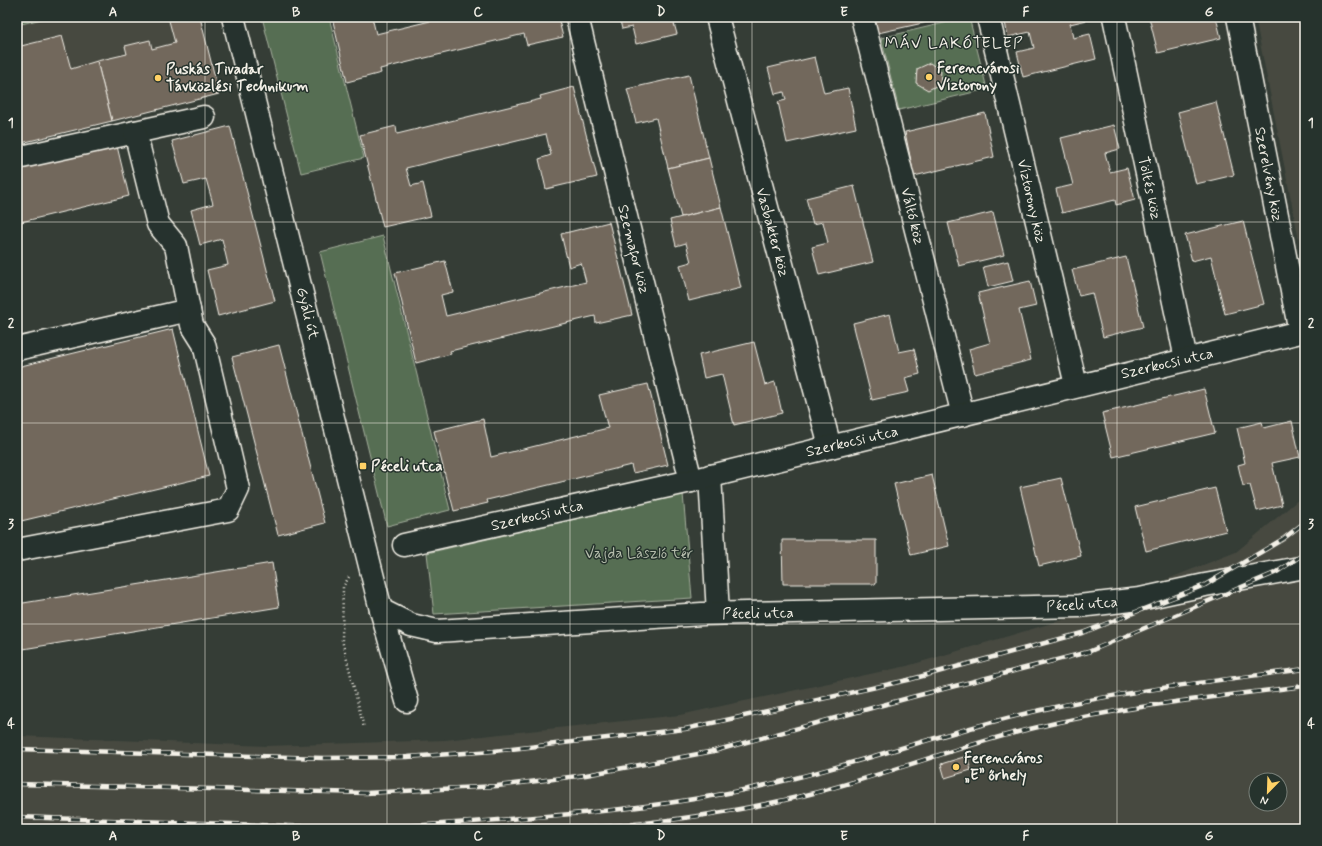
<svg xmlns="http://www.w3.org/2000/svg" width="1322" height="846" font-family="Mynerve,sans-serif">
<rect width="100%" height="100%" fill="#353d36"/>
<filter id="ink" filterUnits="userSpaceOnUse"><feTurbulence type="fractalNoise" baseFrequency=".025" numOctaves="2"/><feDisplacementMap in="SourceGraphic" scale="8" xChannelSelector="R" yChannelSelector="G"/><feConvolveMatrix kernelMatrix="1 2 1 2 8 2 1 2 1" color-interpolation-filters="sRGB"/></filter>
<g filter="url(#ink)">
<g fill="#474a41" fill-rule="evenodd">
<polygon points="17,17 200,17 219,94 17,144"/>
<polygon points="1255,17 1305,17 1305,271"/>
<path d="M1305 489V829H17V736L267 746 445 740 680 715 907 666 1069 618 1236 552 1304 495ZM1256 780H1280V804H1256Z"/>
</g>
<g fill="#576e53" stroke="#a6b09e">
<polygon points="17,17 50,17 17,25"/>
<polygon points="262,17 329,17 364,158 301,173"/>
<polygon points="969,17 987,89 899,110 881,38"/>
<polygon points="383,236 450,510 387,526 320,252"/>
<polygon points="683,494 692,598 434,614 427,553"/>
</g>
<g fill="#72675c" stroke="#f4f1e8">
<polygon points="168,17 200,17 219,94 112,121 97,61 127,54 125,46 150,40 152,49 175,43"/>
<polygon points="332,17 372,17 376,34 447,17 558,17 563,37 527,45 524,34 380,69 381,73 347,82"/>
<polygon points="619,17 680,17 680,18 673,20 677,34 636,44 632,27 622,29"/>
<polygon points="875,17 950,17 878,33"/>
<polygon points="1004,17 1086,17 1087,20 1070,24 1073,38 1090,34 1096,59 1023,77 1017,52 1034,48 1030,32 1008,37"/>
<polygon points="1149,17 1216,17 1221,38 1158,53"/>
<polygon points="62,36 71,69 97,61 112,121 17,144 17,47"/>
<polygon points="815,57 824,93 848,88 856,128 787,143 778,102 786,100 784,92 775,94 768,68"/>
<polygon points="930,63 941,71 940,84 928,90 916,83 917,69"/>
<polygon points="689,75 709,158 668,168 656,118 636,123 627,89"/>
<polygon points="574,87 597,177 546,189 539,159 551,155 546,134 406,168 411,186 423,183 431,216 383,227 360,135 396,126 397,134 541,99 540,96"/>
<polygon points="1216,102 1234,175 1196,184 1178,112"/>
<polygon points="985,113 994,157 914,176 905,132"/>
<polygon points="1114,125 1120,149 1105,153 1110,172 1127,168 1135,200 1116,205 1115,200 1062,213 1056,189 1073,185 1061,138"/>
<polygon points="230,126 275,301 218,316 207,270 228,265 222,239 200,245 191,210 213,204 206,179 184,184 172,141"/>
<polygon points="117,146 129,196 17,223 17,170"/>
<polygon points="709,158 721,207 681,217 668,168"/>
<polygon points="854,186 873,262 819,275 812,247 828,243 823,222 813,224 806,198"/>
<polygon points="721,207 741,288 689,301 680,265 691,262 686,243 676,246 670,220"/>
<polygon points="993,212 1004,255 959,266 948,223"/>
<polygon points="1243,221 1264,304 1225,314 1211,256 1192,261 1185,235"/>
<polygon points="609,222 632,315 596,323 595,316 450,351 451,354 416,363 395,273 445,261 453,292 441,295 446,316 586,282 581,263 569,267 561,234"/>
<polygon points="1126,257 1143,327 1103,337 1092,293 1079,296 1072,270"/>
<polygon points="1008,261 1013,281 988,287 983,267"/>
<polygon points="1030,281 1036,306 1019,310 1031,360 975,374 969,349 990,343 978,293"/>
<polygon points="890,314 899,352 914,349 920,374 905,378 909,392 872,400 853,323"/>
<polygon points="173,329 209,476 17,522 17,367"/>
<polygon points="754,342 765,385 775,382 782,413 734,425 722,374 704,378 699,355"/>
<polygon points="279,345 325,523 278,535 232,357"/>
<polygon points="648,384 668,465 633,473 631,465 487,500 488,503 454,511 434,431 483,419 491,457 608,428 599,395"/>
<polygon points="1204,389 1215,433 1113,457 1102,413"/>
<polygon points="1292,421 1300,457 1272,463 1282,505 1257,511 1250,485 1243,486 1238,465 1245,463 1237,428 1262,422 1264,428"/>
<polygon points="932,475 949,546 911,555 894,484"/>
<polygon points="1061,478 1081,556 1039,566 1020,487"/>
<polygon points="1215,488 1226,531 1146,551 1135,507"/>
<polygon points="782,540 876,540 876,584 783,584"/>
<polygon points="272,563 279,607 17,650 17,604"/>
<polygon points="967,756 971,770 945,778 941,764"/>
</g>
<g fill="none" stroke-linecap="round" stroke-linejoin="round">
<g stroke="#f4f1e8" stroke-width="25">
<g id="minor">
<polyline points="233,17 381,610 407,701"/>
<polyline points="577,17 691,481"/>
<polyline points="717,17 830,447"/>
<polyline points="862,17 963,415"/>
<polyline points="988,17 1076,385"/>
<polyline points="1114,17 1186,359"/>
<polyline points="17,158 204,117"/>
<polyline points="17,349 189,310"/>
<polyline points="710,476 718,613"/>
<polyline points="404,545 691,481 1300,332 1238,17"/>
<polyline points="17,550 228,510 238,489 204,344 192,325 176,246 158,224 135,132"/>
<polyline points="381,610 411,625 437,631 702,614 1079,606 1140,599 1205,585 1305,567"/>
</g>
</g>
<polyline stroke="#f4f1e8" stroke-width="2.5" stroke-dasharray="1 3" stroke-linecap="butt" points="349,577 343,587 342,640 364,728"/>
<use href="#minor" stroke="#26332d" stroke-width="22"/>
<g stroke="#f4f1e8" stroke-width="4.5">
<g id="rail">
<polyline points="17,749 323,758 407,757 494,751 685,729 908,680 1082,633 1205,585 1283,539 1305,522"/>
<polyline points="17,784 366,793 497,786 586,775 714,751 912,697 1088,652 1277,572 1305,553"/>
<polyline points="17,817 379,829"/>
<path d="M374 829C498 819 625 815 748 789 844 769 937 734 1032 712 1122 691 1214 681 1305 669"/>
<path d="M583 829C658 823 733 813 806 795 883 776 957 746 1034 728 1123 706 1214 697 1305 686"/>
</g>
</g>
<use href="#rail" stroke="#26332d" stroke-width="3" stroke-dasharray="9" stroke-linecap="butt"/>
</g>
</g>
<path fill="none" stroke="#f4f1e8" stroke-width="1" stroke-opacity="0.55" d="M205 17V829M387 17V829M570 17V829M752 17V829M935 17V829M1117 17V829M17 222H1305M17 423H1305M17 624H1305"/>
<g fill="#ffd166" stroke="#26332d" stroke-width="1.5">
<circle cx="929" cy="77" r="4"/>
<circle cx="158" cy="78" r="4"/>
<rect x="359" y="462" width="8" height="8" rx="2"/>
<circle cx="956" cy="767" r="4"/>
</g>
<g text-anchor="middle" stroke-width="3" stroke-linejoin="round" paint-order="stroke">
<g font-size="15" font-weight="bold" fill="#f4f1e8" stroke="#26332d" text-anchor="start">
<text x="937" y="73">Ferencvárosi<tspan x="937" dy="17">Víztorony</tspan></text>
<text x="166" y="74">Puskás Tivadar<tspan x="166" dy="17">Távközlési Technikum</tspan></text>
<text x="371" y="471">Péceli utca</text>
<text x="964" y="763">Ferencváros<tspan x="964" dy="17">„E” őrhely</tspan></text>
</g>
<g font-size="15" fill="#f4f1e8" stroke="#26332d">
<text transform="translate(1269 174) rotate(79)" y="5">Szerelvény köz</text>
<text transform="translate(1150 188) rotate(78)" y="5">Töltés köz</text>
<text transform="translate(1032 201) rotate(77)" y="5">Víztorony köz</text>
<text transform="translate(913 216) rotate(76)" y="5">Váltó köz</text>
<text transform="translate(773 232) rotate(75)" y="5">Vasbakter köz</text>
<text transform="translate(634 249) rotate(76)" y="5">Szemafor köz</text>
<text transform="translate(308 313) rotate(76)" y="5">Gyáli út</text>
<text transform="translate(1167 363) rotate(-13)" y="5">Szerkocsi utca</text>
<text transform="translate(852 441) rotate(-13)" y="5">Szerkocsi utca</text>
<text transform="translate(537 515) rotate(-13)" y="5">Szerkocsi utca</text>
<text transform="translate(1082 604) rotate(-4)" y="5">Péceli utca</text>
<text transform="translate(758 613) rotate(-1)" y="5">Péceli utca</text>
</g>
<g font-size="15" fill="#b5bdac" stroke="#26332d">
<text x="639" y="558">Vajda László tér</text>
</g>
<g font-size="16" letter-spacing="1" fill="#f4f1e8" stroke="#26332d">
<text x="954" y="48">MÁV LAKÓTELEP</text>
</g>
</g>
<rect width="1322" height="846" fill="none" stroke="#26332d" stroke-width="44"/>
<g transform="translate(1268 792) rotate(203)"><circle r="19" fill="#26332d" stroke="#787f78"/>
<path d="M0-3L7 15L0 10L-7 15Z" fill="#ffd166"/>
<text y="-6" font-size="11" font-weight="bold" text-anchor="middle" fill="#f4f1e8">N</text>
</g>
<rect x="22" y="22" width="1278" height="802" fill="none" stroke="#f4f1e8" stroke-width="1.5"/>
<g font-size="13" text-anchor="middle" font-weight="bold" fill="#f4f1e8">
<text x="113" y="16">A</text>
<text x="296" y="16">B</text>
<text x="478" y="16">C</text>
<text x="661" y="16">D</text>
<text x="844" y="16">E</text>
<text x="1026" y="16">F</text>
<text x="1209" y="16">G</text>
<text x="11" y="127">1</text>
<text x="1311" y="127">1</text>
<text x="11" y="327">2</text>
<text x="1311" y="327">2</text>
<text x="11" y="528">3</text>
<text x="1311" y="528">3</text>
<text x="11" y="728">4</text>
<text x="1311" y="728">4</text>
<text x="113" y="840">A</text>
<text x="296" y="840">B</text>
<text x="478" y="840">C</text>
<text x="661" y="840">D</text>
<text x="844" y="840">E</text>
<text x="1026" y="840">F</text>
<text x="1209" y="840">G</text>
</g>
</svg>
